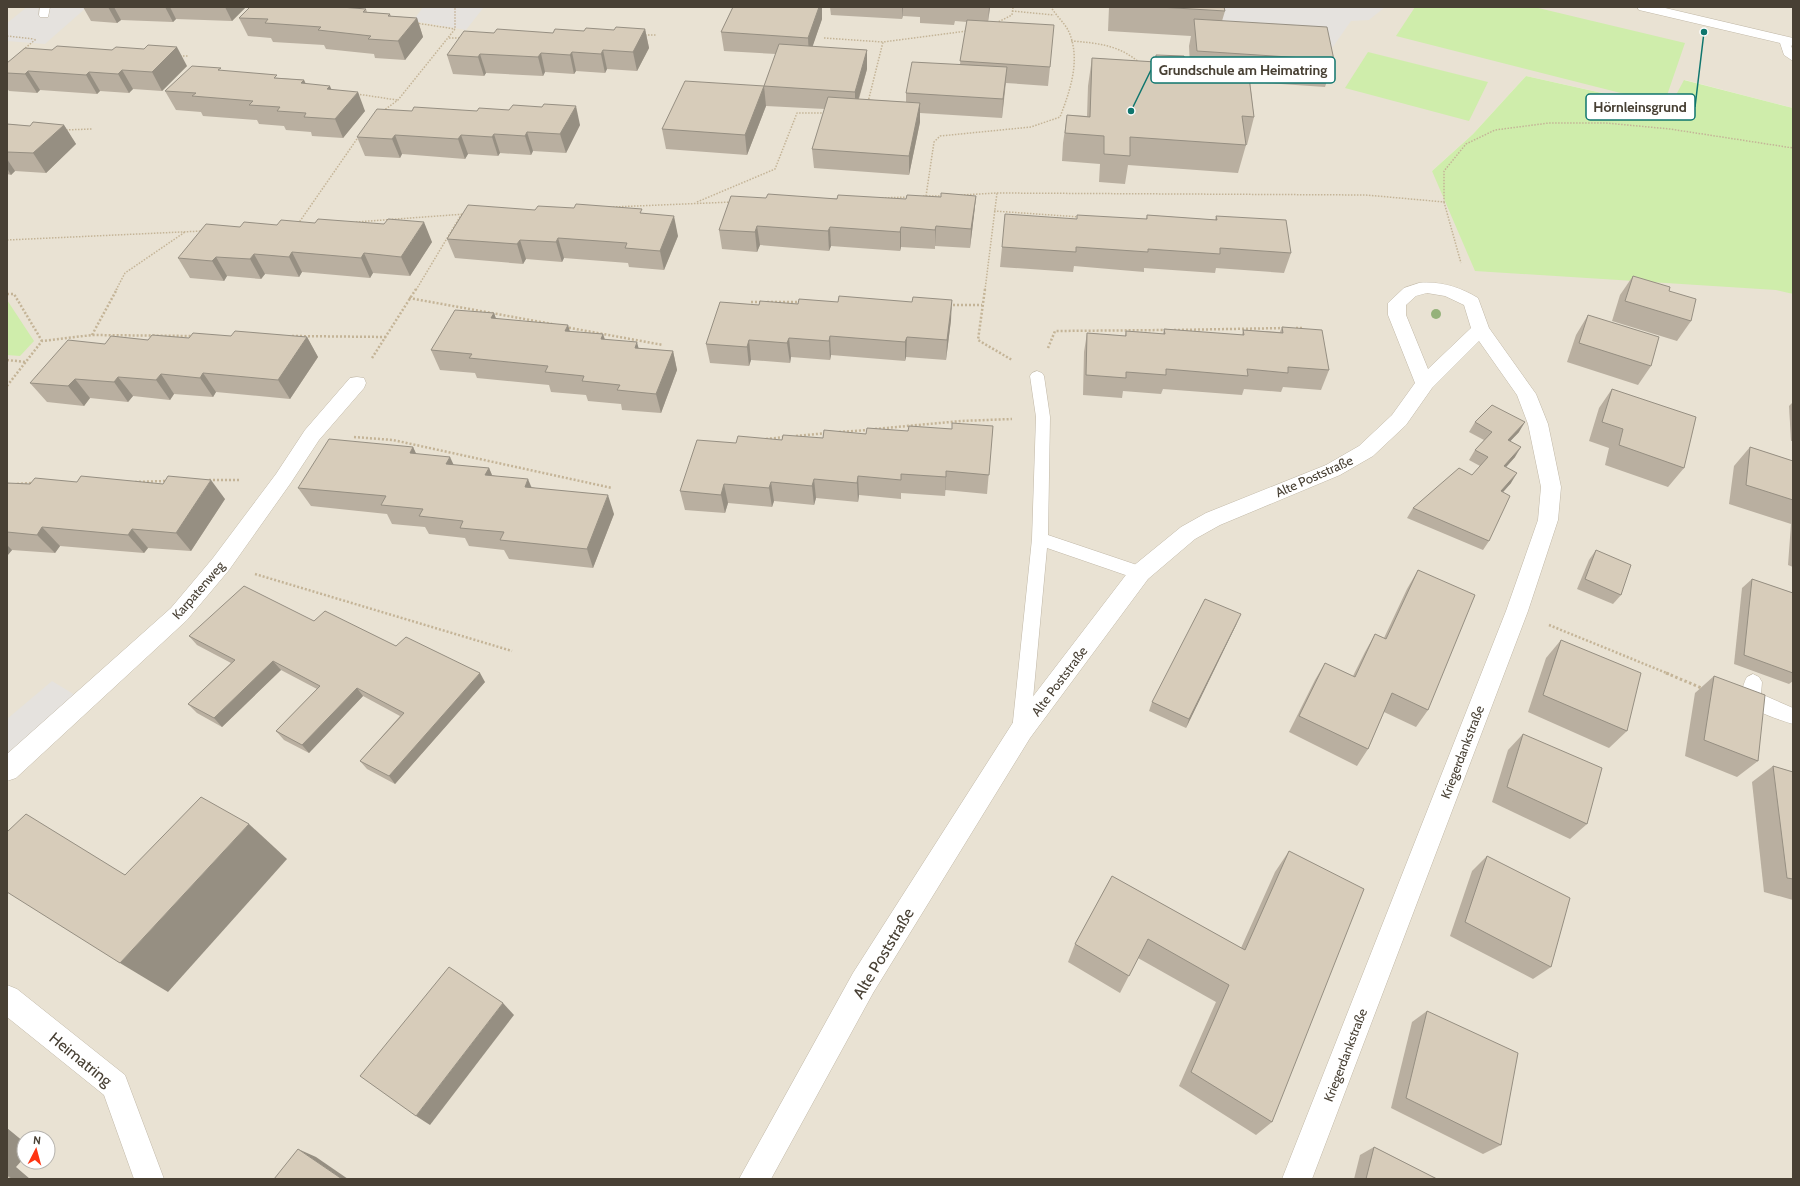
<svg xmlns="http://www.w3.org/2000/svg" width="1800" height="1186" font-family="Cabin,sans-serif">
<rect width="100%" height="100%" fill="#f5f0e6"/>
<path fill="#e9e2d3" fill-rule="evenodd" d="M7 7H1793V108L1685 80 1670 108 1526 76 1473 134 1432 171 1793 294V1179H7ZM24 1138H48V1162H24Z"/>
<g fill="#cfedab">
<polygon points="1415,7 1534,7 1685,43 1664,104 1396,36"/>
<polygon points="1368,52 1488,82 1469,121 1345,88"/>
<polygon points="1526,76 1669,108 1684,80 1793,108 1793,294 1776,290 1475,271 1432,171 1473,134"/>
<polygon points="7,300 34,341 20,356 7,355"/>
</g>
<g fill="#e5e2de">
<polygon points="27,7 87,7 45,44 7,41 7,23"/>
<polygon points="423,7 484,7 466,30 413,21"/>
<polygon points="1216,7 1385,7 1369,20 1351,21 1330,51 1225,45"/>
<polygon points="52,681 75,695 7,754 7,719"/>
</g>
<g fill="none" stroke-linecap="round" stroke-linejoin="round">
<g stroke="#c1b8a7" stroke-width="1">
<g id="lane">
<polygon points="40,7 50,7 48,17 40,17 39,15"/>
<polygon points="1784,37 1789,40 1793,51 1793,61 1784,55 1779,40"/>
<polygon points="1037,371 1042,373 1044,376 1050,417 1048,535 1146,568 1148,573 1146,578 1140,580 1047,548 1030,731 1028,737 1021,739 1014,737 1012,731 1032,539 1036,417 1030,376 1032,373"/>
<path d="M1753 674 1759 677 1762 682 1761 694 1793 708V724C1783 721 1744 709 1742 698 1741 692 1744 682 1747 677Z"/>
</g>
</g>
<g stroke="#c1b8a7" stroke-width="1">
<g id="street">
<polygon points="1637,7 1661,7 1793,38 1793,46 1639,10"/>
<path d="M1419 283C1440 281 1460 287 1478 298L1489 328 1536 394 1548 424 1561 487 1558 520 1528 611 1312 1179H1282L1506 611 1538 520 1541 487 1528 424 1517 395 1479 341 1432 388 1406 425 1373 456 1340 475 1220 525 1195 539 1148 579 1030 738 873 993 771 1179H739L853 973 1012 724 1132 567 1181 527 1206 513 1326 465 1359 446 1392 415 1415 383 1388 315V303L1404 288ZM1427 293 1445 296 1464 305 1471 328 1428 369 1406 315V305L1416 296Z"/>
<polygon points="357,377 364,378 366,383 364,388 319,440 290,484 229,570 187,620 16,778 7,781 7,754 171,608 213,558 276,474 305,430 350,378"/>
<polygon points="7,985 17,989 125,1075 164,1179 134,1179 104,1095 7,1017"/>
</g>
</g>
<g stroke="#c4b497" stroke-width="1.5" stroke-dasharray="1.5 1.5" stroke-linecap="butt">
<polyline points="1012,11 1054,15"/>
<polyline points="416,23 455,29"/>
<polyline points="996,23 1012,15 1013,7"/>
<polyline points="645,35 656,35"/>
<polyline points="7,36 34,39"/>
<polyline points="449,38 462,38"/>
<polyline points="824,38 883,42"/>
<path d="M1071 41C1098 43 1119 45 1140 63"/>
<polyline points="23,50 36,39"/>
<polyline points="180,56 188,56"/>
<polyline points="357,94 397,100"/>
<polyline points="868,102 883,42 967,31"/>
<polyline points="383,111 398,100 455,29 455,7"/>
<polyline points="63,130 92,129"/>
<polyline points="961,195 997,193 1366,195 1444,202 1444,171 1466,144 1495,130 1549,123 1606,123 1670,129 1793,148"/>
<polyline points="923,196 944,196"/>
<path d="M926 196 934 142 940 136 1031 127 1060 117C1070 91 1081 60 1069 32 1065 23 1056 16 1051 7"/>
<polyline points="879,198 910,197"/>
<polyline points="697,202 775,169 797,113 826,113"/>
<polyline points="1444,202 1461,263"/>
<polyline points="613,207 732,202"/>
<polyline points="994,211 1080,217"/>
<polyline points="356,222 465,214"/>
<polyline points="298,224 359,136"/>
<polyline points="7,240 203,231"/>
<polyline points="116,290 125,273 185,232"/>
<polyline points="416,290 461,215"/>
<polyline points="985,290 997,193"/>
</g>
<g stroke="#c4b497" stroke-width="2.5" stroke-dasharray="2 2" stroke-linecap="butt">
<polyline points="985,289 978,340 1012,360"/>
<polyline points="7,294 14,294 42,341"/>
<polyline points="409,298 552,324"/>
<polyline points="751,302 762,302"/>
<polyline points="767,302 802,302"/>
<polyline points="949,305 982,305"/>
<polyline points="565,327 663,345"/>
<polyline points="1296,328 1303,328"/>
<polyline points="1174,330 1285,328"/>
<polyline points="92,335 117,289"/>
<polyline points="292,336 386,337"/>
<polyline points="1048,348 1055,331 1167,330"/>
<polyline points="372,358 416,289"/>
<polyline points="7,360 26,362"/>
<polyline points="7,386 42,341 92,335 193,336"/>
<polyline points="875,429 961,421 1012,419"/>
<polyline points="839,432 868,430"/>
<polyline points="796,436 827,433"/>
<polyline points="354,437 393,440 612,488"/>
<polyline points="766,439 785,437"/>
<polyline points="209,480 240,480"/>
<polyline points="135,482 166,481"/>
<polyline points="17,484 32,483"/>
<polyline points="255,574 512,651"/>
<polyline points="1549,625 1669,674"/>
</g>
<polyline stroke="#c4b497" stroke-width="3" stroke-dasharray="2.5 2.5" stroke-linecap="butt" points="1666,673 1704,689"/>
<use href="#lane" fill="#fff" fill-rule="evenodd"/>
<use href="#street" fill="#fff" fill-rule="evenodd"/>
</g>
<circle fill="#95b27a" cx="1436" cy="314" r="5"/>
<g fill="#b9afa0">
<polygon points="83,7 246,7 232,21 176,19 173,22 121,20 117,23 91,21"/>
<polygon points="733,7 822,7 822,19 812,47 867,50 867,69 859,99 906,102 906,93 960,64 967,22 955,21 954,25 920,23 920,17 903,16 902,19 831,15 830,7 990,7 988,21 1050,67 1048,86 1006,83 1002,118 920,113 920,122 909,175 814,168 812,149 825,109 766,106 747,155 666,149 662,129 764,86 776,54 724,51 721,32"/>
<polygon points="1109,7 1224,7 1225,11 1222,21 1334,60 1325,87 1250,82 1254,117 1247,145 1246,145 1238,173 1128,165 1125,184 1099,182 1100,164 1062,161 1063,143 1067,115 1087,116 1088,86 1092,58 1155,62 1156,55 1185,65 1190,66 1189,46 1191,36 1108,31"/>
<polygon points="366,9 367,12 390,14 391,16 417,18 423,37 405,60 375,58 374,54 326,49 324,45 273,42 271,38 248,36 239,18"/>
<polygon points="645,29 649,48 637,71 607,69 605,73 576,71 574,74 545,72 543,76 486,73 484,76 453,74 447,55 494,33 553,33"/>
<polygon points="7,63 187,66 162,91 133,89 129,93 100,91 97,94 40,90 37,93 9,91 7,88"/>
<polygon points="222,71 279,78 304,80 306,84 332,90 365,111 343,138 312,136 311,132 286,130 284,126 259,124 257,120 203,116 201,112 176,110 165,91"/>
<polygon points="509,110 580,125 566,153 533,151 531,155 500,153 498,156 468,154 465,159 402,154 400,158 365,156 357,137 412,111 477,111"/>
<polygon points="7,124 30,126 64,125 76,144 46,173 15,171 11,175 7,174"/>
<polygon points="976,196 974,215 970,248 935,246 935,249 901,247 900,251 831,246 829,251 760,245 757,252 722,249 719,230 766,198 906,199"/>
<polygon points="643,213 678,236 664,270 629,267 628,263 564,258 562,262 526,259 523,264 455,258 447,239"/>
<polygon points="1147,215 1215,220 1216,216 1291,253 1284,273 1216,268 1215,273 1144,268 1144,272 1074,266 1073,272 1000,267 1002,247 1076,219 1146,219"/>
<polygon points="432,242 410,276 373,273 370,278 302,272 299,277 265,274 261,279 227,276 224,281 190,278 178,258"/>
<polygon points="1633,276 1669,291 1691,321 1677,341 1612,321 1620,295"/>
<polygon points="494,313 496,319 568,325 569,331 603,334 605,339 639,348 673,351 677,370 661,413 622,410 621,404 588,401 586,395 551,392 549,385 477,378 475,373 440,370 431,350"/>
<polygon points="1588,315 1651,366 1638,385 1567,362 1576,335"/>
<polygon points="951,320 946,360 906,357 905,361 831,355 830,360 791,357 790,363 751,360 749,366 710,363 706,344"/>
<polygon points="1282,327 1329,370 1321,390 1283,387 1281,392 1244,389 1242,395 1163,389 1161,394 1123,391 1122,398 1083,395 1084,352 1087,333 1125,336 1126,331 1163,334 1164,329 1242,335 1243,330 1280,332"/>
<polygon points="231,336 307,337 318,357 290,399 216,392 213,397 174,394 170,400 133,396 128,402 90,398 84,406 47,402 30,383 105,344 148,340"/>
<polygon points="1612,389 1684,468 1668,487 1605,465 1609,448 1589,441 1599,408"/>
<polygon points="1793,402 1793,441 1791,441 1789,406"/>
<polygon points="1475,422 1519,432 1510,441 1515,457 1506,467 1511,483 1503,492 1489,541 1483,550 1407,518 1413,508 1472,475 1480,466 1469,460 1475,450 1484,440 1469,432"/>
<polygon points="993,426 987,494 945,490 945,496 901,493 901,499 859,495 858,502 816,498 814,505 774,501 772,507 728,503 725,513 685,510 680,491 736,443 823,438 866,434 952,429"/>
<polygon points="413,447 416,454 454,465 489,468 492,475 532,487 614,514 593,568 509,559 504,550 469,546 465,538 429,534 425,527 392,524 387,514 311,506 298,488"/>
<polygon points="1750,447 1793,461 1793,567 1788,565 1791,524 1729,504 1734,466"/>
<polygon points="7,483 225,499 191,551 148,548 144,553 60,546 55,553 12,550 7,556"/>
<polygon points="1596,550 1621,595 1613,604 1577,589 1589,560"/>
<polygon points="1418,570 1428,710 1416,727 1384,712 1368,749 1357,766 1289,732 1315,680 1325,663 1353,676 1365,652 1375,634 1384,638 1407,589"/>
<polygon points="1752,579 1793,593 1793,681 1789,684 1734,664 1742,588"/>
<polygon points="314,621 396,646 485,682 395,784 367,769 360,761 400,716 363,696 309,753 284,740 276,731 317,689 281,670 222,727 197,713 188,704 231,663 197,645 189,636"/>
<polygon points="1237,623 1186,728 1149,711 1152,702"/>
<polygon points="1561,640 1627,731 1609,748 1528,712 1546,658"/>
<polygon points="1714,676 1758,761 1737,777 1685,756 1695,693"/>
<polygon points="1523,734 1587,824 1570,839 1492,802 1508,750"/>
<polygon points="1773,766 1793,772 1793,900 1764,892 1752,782"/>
<polygon points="1289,851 1272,1122 1256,1135 1179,1086 1216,1002 1138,958 1120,993 1068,962 1075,944 1112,876 1241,948 1275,872"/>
<polygon points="1487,856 1551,967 1533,979 1450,936 1472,871"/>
<polygon points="1427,1011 1501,1145 1483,1154 1391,1108 1412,1022"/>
<polygon points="1374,1147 1437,1179 1354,1179 1360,1155"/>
</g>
<g fill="#968f82">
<polygon points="108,7 114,7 121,20 117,23"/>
<polygon points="165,7 170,7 176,19 173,22"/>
<polygon points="225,7 246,7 232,21"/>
<polygon points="819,7 822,7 822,19 809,57 808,38"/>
<polygon points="902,7 903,7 902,19"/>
<polygon points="989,7 990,7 988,23"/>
<polygon points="417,18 423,37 405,60 398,41"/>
<polygon points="645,29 649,48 637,71 633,52"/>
<polygon points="177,47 187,66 162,91 152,72"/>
<polygon points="603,50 607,69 605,73 601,54"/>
<polygon points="867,50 867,69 855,111 855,92"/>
<polygon points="572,52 576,71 574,74 570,55"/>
<polygon points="541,53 545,72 543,76 538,57"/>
<polygon points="480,54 486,73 484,76 478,57"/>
<polygon points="1007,67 1005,86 1002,118 1003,99"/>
<polygon points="122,70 133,89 129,93 118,74"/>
<polygon points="28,71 40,90 37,93 25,74"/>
<polygon points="89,72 100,91 97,94 86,75"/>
<polygon points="304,80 312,99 301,83"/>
<polygon points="330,86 338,105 327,89"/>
<polygon points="764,86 766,106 747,155 745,135"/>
<polygon points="358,92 365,111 343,138 335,119"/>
<polygon points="920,103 920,122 909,175 909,156"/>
<polygon points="576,106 580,125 566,153 560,134"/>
<polygon points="64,125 76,144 46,173 33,153"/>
<polygon points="527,132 533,151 531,155 525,136"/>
<polygon points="494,134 500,153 498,156 492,137"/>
<polygon points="395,135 402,154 400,158 392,139"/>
<polygon points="461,135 468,154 465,159 458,139"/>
<polygon points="7,159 15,171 11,175 7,168"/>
<polygon points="976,196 974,215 970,248 971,229"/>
<polygon points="674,216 678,236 664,270 660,251"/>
<polygon points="424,222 432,242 410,276 401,257"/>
<polygon points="757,226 760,245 757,252 755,232"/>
<polygon points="936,226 935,246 935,249 935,230"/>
<polygon points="830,227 831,246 829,251 828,231"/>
<polygon points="901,227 901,247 900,251 900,232"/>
<polygon points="558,238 564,258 562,262 556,242"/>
<polygon points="520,240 526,259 523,264 517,244"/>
<polygon points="292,252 302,272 299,277 289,257"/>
<polygon points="364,253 373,273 370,278 361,258"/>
<polygon points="254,254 265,274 261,279 250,259"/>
<polygon points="216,257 227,276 224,281 212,261"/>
<polygon points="952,300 951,320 946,360 947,340"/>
<polygon points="494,313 501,333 491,318"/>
<polygon points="568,325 574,345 565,331"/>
<polygon points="603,334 608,353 601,339"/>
<polygon points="830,336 831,355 830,360 829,341"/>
<polygon points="307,337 318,357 290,399 278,380"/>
<polygon points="907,337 906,357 905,361 905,342"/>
<polygon points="789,338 791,357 790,363 787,343"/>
<polygon points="749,340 751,360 749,366 747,347"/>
<polygon points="637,342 642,362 635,348"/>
<polygon points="673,351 677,370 661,413 656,394"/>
<polygon points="203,373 216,392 213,397 200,378"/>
<polygon points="161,374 174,394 170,400 156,380"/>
<polygon points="118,377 133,396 128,402 114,382"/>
<polygon points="75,379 90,398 84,406 68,386"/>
<polygon points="1525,422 1519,432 1502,450 1508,440"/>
<polygon points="413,447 422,466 410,453"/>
<polygon points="1521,447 1515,457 1498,476 1504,466"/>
<polygon points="450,457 459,476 446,464"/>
<polygon points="489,468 497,487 485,475"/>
<polygon points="946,471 945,490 945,496 946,477"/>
<polygon points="1517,473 1511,483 1495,501 1501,491"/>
<polygon points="858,476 859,495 858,502 857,483"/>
<polygon points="528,479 536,498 525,487"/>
<polygon points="814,479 816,498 814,505 812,486"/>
<polygon points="211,480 225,499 191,551 176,533"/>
<polygon points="771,482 774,501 772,507 769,488"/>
<polygon points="724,484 728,503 725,513 721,495"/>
<polygon points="608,495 614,514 593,568 587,549"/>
<polygon points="42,527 60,546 55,553 37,535"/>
<polygon points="132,529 148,548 144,553 128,535"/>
<polygon points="7,545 12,550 7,556"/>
<polygon points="1241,614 1237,623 1186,728 1189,719"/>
<polygon points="273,661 281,670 222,727 214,718"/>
<polygon points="480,673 485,682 395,784 389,776"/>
<polygon points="357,688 363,696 309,753 302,745"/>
<polygon points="249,824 287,859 168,992 120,963"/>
<polygon points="503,1003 514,1015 430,1125 416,1116"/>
<polygon points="7,1128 24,1142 24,1158 16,1167 30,1179 12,1179 7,1175"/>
<polygon points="298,1149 316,1157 348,1179 342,1179"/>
</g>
<g fill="#d7ccba" stroke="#968f82">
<polygon points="250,7 341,7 366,9 363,12 390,14 388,16 417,18 398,41 368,39 371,36 318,30 321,27 265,23 268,19 239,18"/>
<polygon points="733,7 819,7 808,38 721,32"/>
<polygon points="1159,7 1224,7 1225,11"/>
<polygon points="1194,19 1327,27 1334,60 1197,51"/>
<polygon points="967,20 1054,25 1050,67 960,61"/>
<polygon points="616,27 645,29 633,52 603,50 601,54 572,52 570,55 541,53 538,57 480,54 478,57 447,55 464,31 494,33 497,29 553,33 555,29 584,31 586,28 614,30"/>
<polygon points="779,44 867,50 855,92 764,86"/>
<polygon points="148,45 177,47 152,72 122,70 118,74 89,72 86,75 28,71 25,74 7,73 7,63 25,48 52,50 57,46 112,50 116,47 144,49"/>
<polygon points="1156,55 1184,56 1185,65 1248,69 1254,117 1242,116 1246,145 1130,137 1130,156 1104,154 1104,136 1065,133 1067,115 1090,117 1092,58 1156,62"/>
<polygon points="912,62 1007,67 1003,99 906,93"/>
<polygon points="192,66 221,68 218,70 277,75 274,78 304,80 301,83 330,86 327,89 358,92 335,119 304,117 306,113 277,111 280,107 249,105 253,101 192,96 196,93 165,91"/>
<polygon points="685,81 764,86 745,135 662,129"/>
<polygon points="828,97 920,103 909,156 812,149"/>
<polygon points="544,104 576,106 560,134 527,132 525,136 494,134 492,137 461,135 458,139 395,135 392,139 357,137 377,109 412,111 414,107 477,111 479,108 509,110 513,105 542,107"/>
<polygon points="33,122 64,125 33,153 7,152 7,124 30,126"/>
<polygon points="941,193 976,196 971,229 936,226 935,230 901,227 900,232 830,227 828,231 757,226 755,232 719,230 731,196 766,198 768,194 837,199 838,195 906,199 907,195 941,197"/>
<polygon points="576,204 642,209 640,213 674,216 660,251 625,248 627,243 558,238 556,242 520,240 517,244 447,239 468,205 535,210 538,206 574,208"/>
<polygon points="1005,214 1077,219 1077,215 1147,219 1147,215 1217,220 1216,216 1286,220 1291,253 1220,248 1220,254 1148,249 1148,252 1076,247 1076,252 1002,247"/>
<polygon points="318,219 384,224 388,219 424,222 401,257 364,253 361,258 292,252 289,257 254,254 250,259 216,257 212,261 178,258 206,224 240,227 244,222 277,225 281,220 315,223"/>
<polygon points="1633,276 1670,287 1669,291 1696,299 1691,321 1625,301"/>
<polygon points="839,296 912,302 913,297 952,300 947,340 907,337 905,342 830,336 829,341 789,338 787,343 749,340 747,347 706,344 720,302 759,305 760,301 798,304 799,299 838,302"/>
<polygon points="455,310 494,313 491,318 568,325 565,331 603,334 601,339 637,342 635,348 673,351 656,394 617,390 620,385 582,381 584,376 545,372 548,366 469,358 472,354 431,350"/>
<polygon points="1588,315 1659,337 1651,366 1579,343"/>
<polygon points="1282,327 1322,330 1329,370 1288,367 1288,373 1247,369 1248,376 1166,369 1166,375 1126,372 1126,378 1086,375 1087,333 1126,336 1126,331 1165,334 1164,329 1244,335 1243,330 1283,333"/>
<polygon points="235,331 307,337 278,380 203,373 200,378 161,374 156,380 118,377 114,382 75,379 68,386 30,383 68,340 105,344 111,336 148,340 152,335 189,338 193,333 231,336"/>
<polygon points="1612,389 1696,417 1684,468 1619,445 1623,429 1602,422"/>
<polygon points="1492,405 1525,422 1508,440 1521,447 1504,466 1517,473 1501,491 1510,496 1489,541 1413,508 1459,468 1472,475 1488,457 1475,450 1492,432 1475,422"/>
<polygon points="952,423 993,426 989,475 946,471 946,477 901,474 901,480 858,476 857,483 814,479 812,486 771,482 769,488 724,484 721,495 680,491 697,440 736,443 738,436 782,440 783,435 823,438 824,430 866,434 867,428 908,431 909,426 952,429"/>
<polygon points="329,439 413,447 410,453 450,457 446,464 489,468 485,475 528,479 525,487 608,495 587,549 500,540 504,532 460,528 463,521 419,516 423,509 381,505 386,496 298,488"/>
<polygon points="1750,447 1793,461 1793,500 1746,485"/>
<polygon points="81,476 163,484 168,476 211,480 176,533 132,529 128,535 42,527 37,535 7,532 7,483 30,484 35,478 77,482"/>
<polygon points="1596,550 1631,565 1621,595 1585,579"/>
<polygon points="1418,570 1475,595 1428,710 1392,693 1368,749 1299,716 1325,663 1355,677 1375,634 1386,639"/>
<polygon points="1752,579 1793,593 1793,673 1744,655"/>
<polygon points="244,586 314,621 325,611 396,646 406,637 480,673 389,776 360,761 404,713 357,688 302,745 276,731 320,686 273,661 214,718 188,704 235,660 189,636"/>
<polygon points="1205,599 1241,614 1189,719 1152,702"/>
<polygon points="1561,640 1641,673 1627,731 1543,695"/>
<polygon points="1714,676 1765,695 1758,761 1704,740"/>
<polygon points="1523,734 1602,768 1587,824 1507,787"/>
<polygon points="1773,766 1793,772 1793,879 1787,878"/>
<polygon points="201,797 249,824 120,963 7,892 7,832 26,814 125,875"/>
<polygon points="1289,851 1364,889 1272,1122 1191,1072 1229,985 1148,939 1129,976 1075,944 1112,876 1245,950"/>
<polygon points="1487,856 1570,898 1551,967 1465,922"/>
<polygon points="449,967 503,1003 416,1116 360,1076"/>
<polygon points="1427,1011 1518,1053 1501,1145 1406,1098"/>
<polygon points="1374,1147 1437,1179 1366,1179"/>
<polygon points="298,1149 342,1179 274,1179"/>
<polygon points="7,1175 12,1179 7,1179"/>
</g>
<g text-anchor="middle" stroke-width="3.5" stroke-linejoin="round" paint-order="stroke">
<g font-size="13" fill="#484034" stroke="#fff">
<text transform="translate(1314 476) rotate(-24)" y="5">Alte Poststraße</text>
<text transform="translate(198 590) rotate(-49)" y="5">Karpatenweg</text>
<text transform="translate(1059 681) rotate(-53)" y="5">Alte Poststraße</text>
<text transform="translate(1462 752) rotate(-69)" y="5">Kriegerdankstraße</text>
<text transform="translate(1345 1055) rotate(-69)" y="5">Kriegerdankstraße</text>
</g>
<g font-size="16" fill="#484034" stroke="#fff">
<text transform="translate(883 953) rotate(-59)" y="6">Alte Poststraße</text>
<text transform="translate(81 1059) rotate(39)" y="6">Heimatring</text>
</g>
</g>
<path fill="none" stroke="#0f766e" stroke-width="1.5" d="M1131 111L1151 70M1704 32L1695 107"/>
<g fill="#0f766e" stroke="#fff" stroke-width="1.5">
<circle cx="1131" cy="111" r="4"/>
<circle cx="1704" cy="32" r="4"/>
</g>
<g fill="#fff" stroke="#0f766e" stroke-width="1.5">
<rect x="1151" y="57" width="184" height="26" rx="4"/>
<rect x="1586" y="94" width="109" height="26" rx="4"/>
</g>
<g font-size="14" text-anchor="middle" font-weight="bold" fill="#484034">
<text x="1243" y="75">Grundschule am Heimatring</text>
<text x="1640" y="112">Hörnleinsgrund</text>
</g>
<rect width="1800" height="1186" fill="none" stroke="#484034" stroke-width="16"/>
<g transform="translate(36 1150) rotate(6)"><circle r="19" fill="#ffffff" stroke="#b6b3ae"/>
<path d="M0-3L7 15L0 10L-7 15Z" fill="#ff3512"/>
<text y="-6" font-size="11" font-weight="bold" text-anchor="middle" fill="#484034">N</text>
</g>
</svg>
